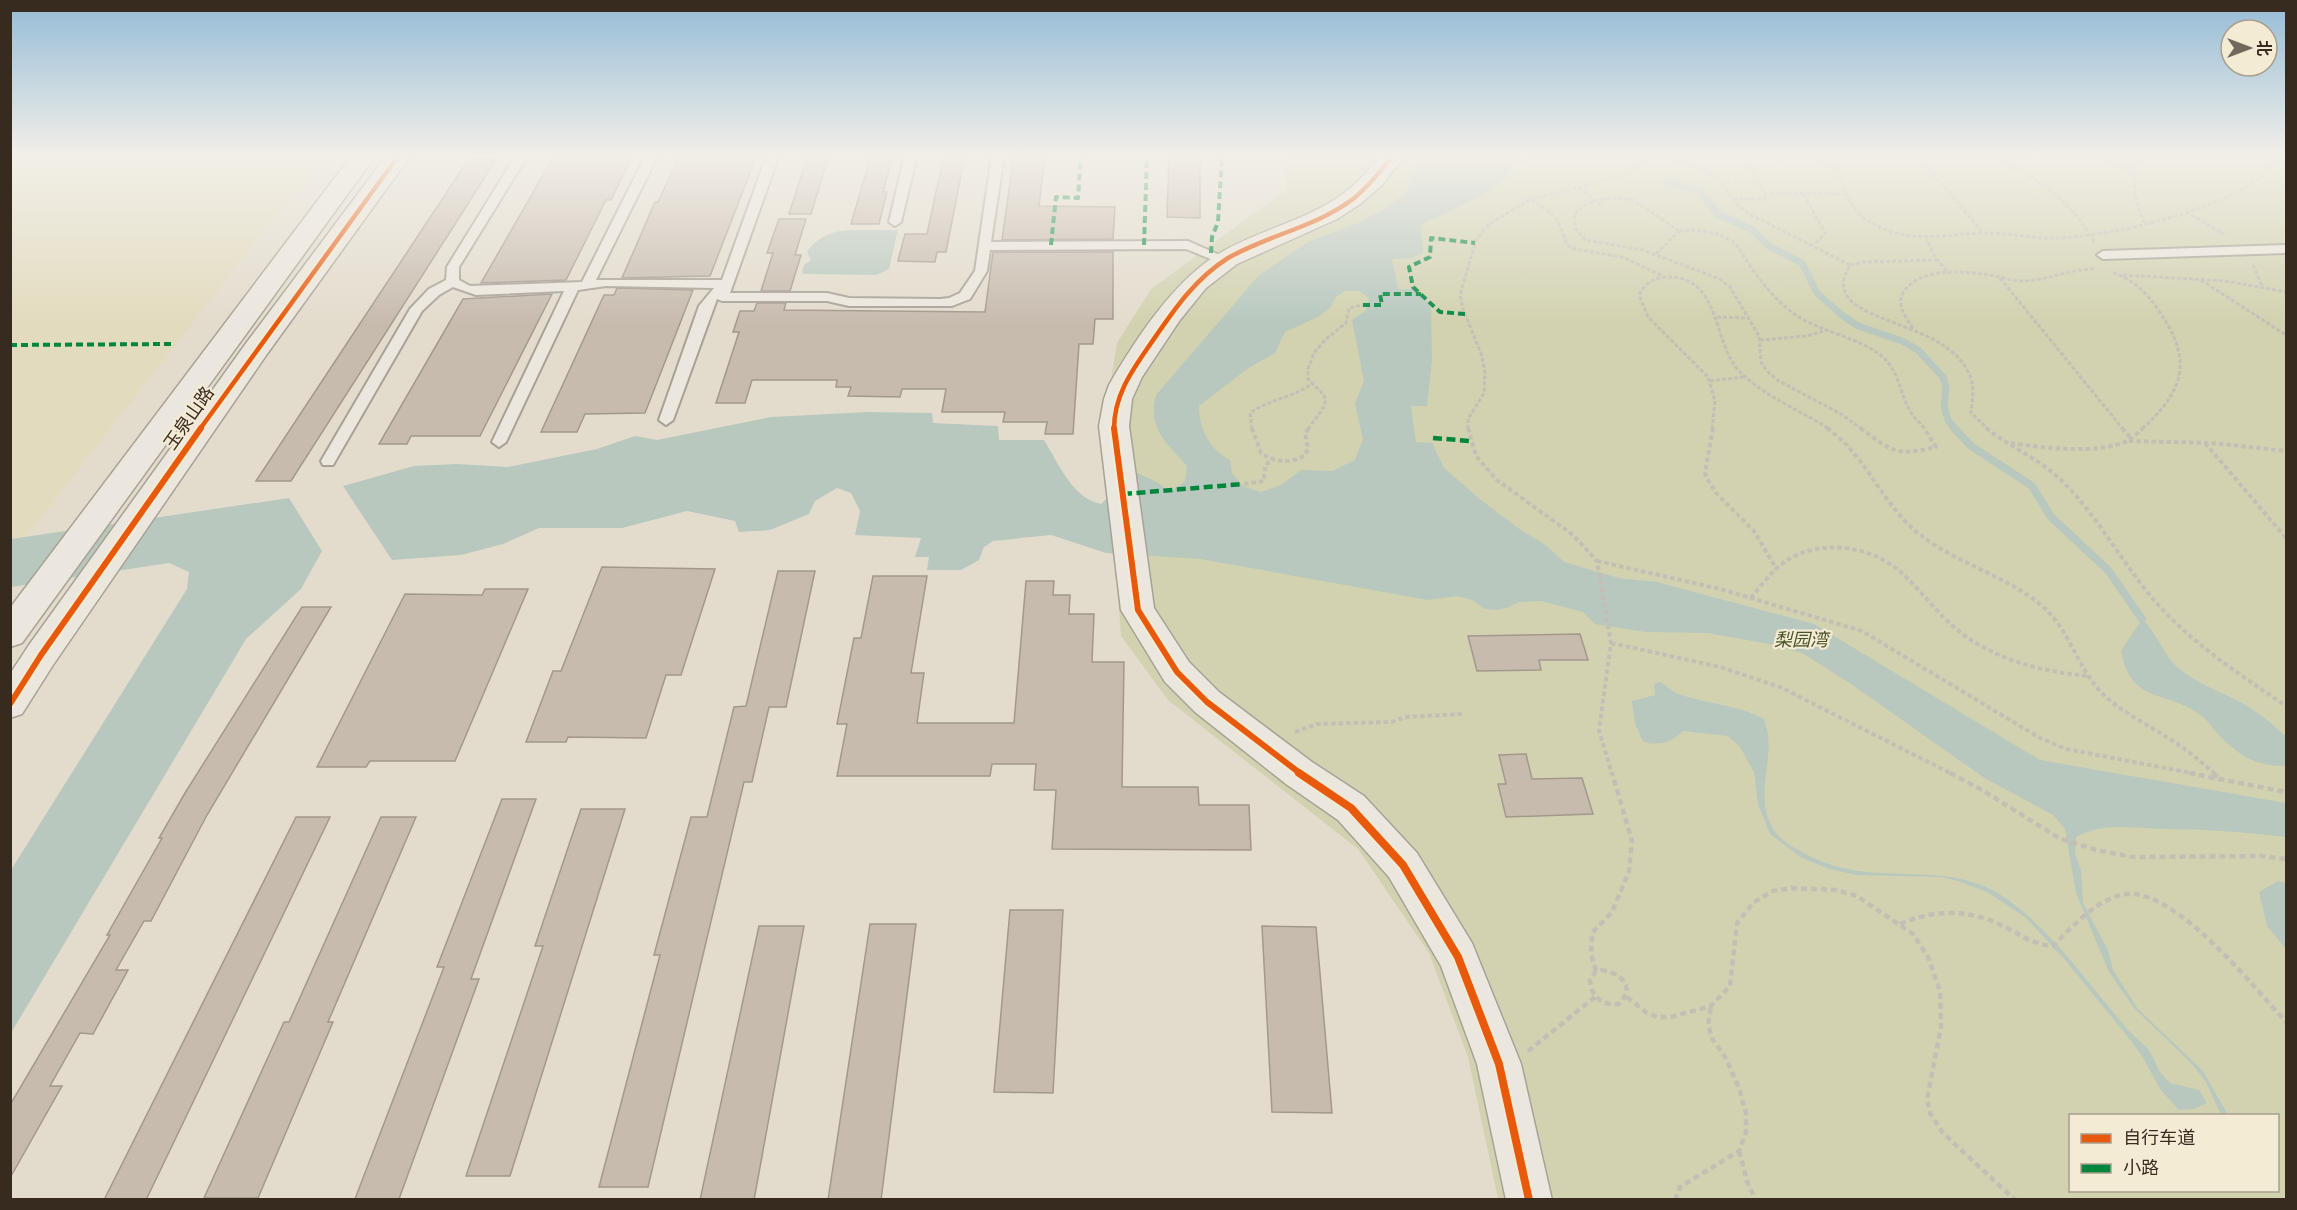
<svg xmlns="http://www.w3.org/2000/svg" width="2297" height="1210" font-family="'Playfair Display','Noto Sans SC',serif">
<rect width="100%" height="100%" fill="#e3dccd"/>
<polygon fill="#e2dbbe" points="10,155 323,155 26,537 11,539"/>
<path fill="#d2d2b0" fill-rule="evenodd" d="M1283 155H2286V1199H1498L1468 1057 1429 953 1358 849 1168 700 1121 636 1105 416 1117 343 1151 289 1287 189ZM2070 1116H2278V1190H2070Z"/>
<g fill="#b8c8be" fill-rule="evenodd">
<path d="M1426 155H1522L1514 160C1507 194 1448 208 1421 225L1423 253 1412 258 1392 259 1398 289H1413L1431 305 1432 361 1427 406H1411L1416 442 1432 443 1444 468 1481 500 1518 528 1547 546 1564 562 1619 578 1657 582 1814 624 2040 760 2286 803V837C2245 832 2204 829 2162 829 2132 828 2103 822 2076 837L2075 854 2081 870 2083 903 2108 950 2113 970 2138 1009 2203 1071 2228 1115H2221L2206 1082 2192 1064 2134 1008 2109 972 2076 893 2065 829 2053 815 1983 777 1851 684 1802 653 1769 644 1708 633 1646 632 1595 624 1583 612 1541 601 1519 602 1507 608 1496 610 1485 609 1472 600 1457 596 1428 600 1201 559 1106 553 1051 535 993 541 984 547 979 560 961 570H927L929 557H915L921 538 855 535 860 511 851 493 837 488 815 501 809 514 770 530 739 532 735 521 687 511 622 528H539L503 544 461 555 392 560 343 486 414 466 457 464 508 467 597 449 635 436 657 440 771 417 869 412 932 413 933 423 998 426 999 440H1044C1059 464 1072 498 1101 504L1135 472 1157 482 1170 492 1185 481 1187 466C1167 443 1147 429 1156 395L1259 275 1308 242 1358 223 1389 206 1405 193ZM1345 291H1359L1369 298 1366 310 1352 320 1364 381 1355 404 1363 439 1355 460 1332 471 1301 470 1281 485 1261 492 1243 486 1232 473 1230 460C1209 449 1199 428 1199 406L1247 369 1275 353 1285 332 1318 317 1330 308 1336 297Z"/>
<path d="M846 230H898L889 269 877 275 804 274 802 272 804 265 811 260 807 252C816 238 830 232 846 230Z"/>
<polygon points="289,498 322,551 301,589 246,639 11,1033 11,870 187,589 189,572 169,563 11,587 11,539"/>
<path d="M2142 619C2158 634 2163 656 2181 670 2198 684 2219 691 2238 701 2256 710 2272 723 2286 737V766C2258 767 2237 755 2218 734 2212 727 2207 719 2199 714 2167 690 2131 705 2121 651Z"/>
<path d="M1659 682C1667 684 1670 691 1678 694 1706 704 1738 705 1764 719 1779 757 1751 793 1774 830 1781 841 1791 846 1802 852 1822 863 1844 870 1867 872 1909 876 1953 870 1992 890 2042 916 2091 987 2128 1030L2149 1050 2160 1072 2170 1083 2199 1090 2207 1103 2193 1109 2179 1110 2160 1089 2142 1056 2128 1037 2065 960 2025 917 1987 892 1958 881 1941 877 1857 875 1829 869 1802 858 1770 834 1758 804 1754 772 1740 747 1728 736 1683 731C1672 742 1657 747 1643 741L1635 724 1632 701 1655 695 1654 684Z"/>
<polygon points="2278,881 2286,883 2286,949 2267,926 2259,892"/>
</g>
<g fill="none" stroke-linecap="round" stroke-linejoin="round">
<polyline stroke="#b8c8be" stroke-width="7" points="1668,182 1700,191 1719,215 1751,229 1769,246 1802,263 1817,293 1843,316 1858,326 1902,341 1918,350 1943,377 1946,387 1944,407 1948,420 1955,429"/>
<polyline stroke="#b8c8be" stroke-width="8" points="1954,428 1971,446 2032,486 2051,517 2108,570 2142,619"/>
</g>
<g fill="#c7bbae" stroke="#a3988d" stroke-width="1.5">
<polygon points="680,155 757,155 710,276 622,278 655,202 658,202"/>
<polygon points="808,155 829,155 811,214 789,214"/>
<polygon points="871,155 893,155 883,192 887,192 879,224 851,224"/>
<polygon points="944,155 965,155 946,252 937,252 935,262 898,261 905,234 927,234"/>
<polygon points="1014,155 1045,155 1039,206 1115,207 1113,239 1002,240"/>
<polygon points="1169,155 1200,155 1200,218 1167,217"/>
<polygon points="554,156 632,157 611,200 606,200 566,280 481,283"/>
<polygon points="468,160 496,160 291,481 256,481"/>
<polygon points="779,219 806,219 795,255 801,255 790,291 761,291 773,253 767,253"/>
<polygon points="993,252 1113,252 1113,319 1095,319 1093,344 1079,344 1073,434 1045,434 1047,422 1003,422 1005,412 942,412 946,389 902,389 900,397 848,396 851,387 836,387 837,380 752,380 745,403 716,403 739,332 733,332 740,311 754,311 757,303 786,303 784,310 985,312"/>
<polygon points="617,288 693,290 645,413 585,414 577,432 541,432 604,295 614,295"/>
<polygon points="552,294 480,436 411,436 407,444 379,444 463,299"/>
<polygon points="602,567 715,569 681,675 666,675 646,738 568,737 566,742 526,742 553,671 561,671"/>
<polygon points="778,571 815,571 786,707 769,707 752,782 744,782 648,1187 599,1187 660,955 654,955 691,817 707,817 734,707 746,706"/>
<polygon points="873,576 927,576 911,673 924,673 917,723 1014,723 1026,581 1054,581 1053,595 1070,595 1069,614 1094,614 1092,662 1124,662 1122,787 1198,787 1199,805 1249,805 1251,850 1052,849 1056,790 1034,790 1036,764 992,764 990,776 837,776 847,724 837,724 854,638 861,638"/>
<polygon points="485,589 528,589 455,761 370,761 366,767 317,767 405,594 482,595"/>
<polygon points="302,607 331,607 207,815 151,921 144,921 116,970 128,970 93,1034 80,1033 50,1086 62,1086 10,1178 10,1105 110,935 107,935 162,838 159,838 185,793"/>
<polygon points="1580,634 1588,660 1539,660 1541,670 1477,671 1468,636"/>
<polygon points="1526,754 1532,779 1582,778 1593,814 1506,817 1498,784 1506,784 1499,755"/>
<polygon points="502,799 536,799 471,979 479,979 399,1199 355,1199 444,967 437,967"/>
<polygon points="581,809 625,809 510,1176 466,1176 543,946 535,946"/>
<polygon points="296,817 330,817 146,1200 104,1200"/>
<polygon points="381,817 416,817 328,1022 333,1022 258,1198 204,1198 284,1022 289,1022"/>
<polygon points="1010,910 1063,910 1053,1093 994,1092"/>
<polygon points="870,924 916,924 881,1200 828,1200"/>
<polygon points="759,926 804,926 754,1200 700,1200"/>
<polygon points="1262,926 1316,927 1332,1113 1272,1112"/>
</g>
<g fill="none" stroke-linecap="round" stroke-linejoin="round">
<g stroke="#a8a196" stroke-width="4">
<g id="service">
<polygon points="516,155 528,155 459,267 459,280 470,286 582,282 646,155 658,155 596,280 722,280 767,155 779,155 730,293 827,293 849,298 940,299 949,298 960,293 975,271 992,155 1004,155 991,242 1188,241 1233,261 1231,264 1223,264 1186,249 990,250 987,271 970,299 952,306 849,306 827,301 722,301 717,299 673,420 666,425 659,420 699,306 714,288 606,286 578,290 506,442 499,447 492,442 564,291 476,295 453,287 439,295 422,311 333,465 323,465 321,461 410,309 429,289 446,280 447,267"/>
<polygon points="905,155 917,155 901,222 895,226 889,222"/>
<polygon points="2286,245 2286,253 2103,259 2097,255 2103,251"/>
</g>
</g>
<g stroke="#a8a196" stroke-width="3">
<g id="tertiary">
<polygon points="352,155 376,155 22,643 10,647 10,608"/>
<polygon points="387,155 411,155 267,354 53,665 22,714 10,718 10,674 29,645 247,342"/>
<path d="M1381 155H1405L1382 185 1360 204 1337 219 1237 264 1206 288 1180 320 1142 377 1132 399 1129 426 1154 608 1189 662 1219 692 1312 762 1364 796 1417 853 1472 943 1521 1064 1552 1200H1506L1477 1064 1441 966 1389 877 1338 820 1286 784 1195 712 1165 682 1121 610 1099 426 1104 399 1109 385C1135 340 1174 280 1220 253 1259 230 1306 221 1343 194 1358 183 1370 169 1381 155Z"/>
</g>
</g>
<g stroke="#c4beb5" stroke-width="3" stroke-dasharray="4 2" stroke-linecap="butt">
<polyline points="1664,155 1705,171 1720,180 1734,202 1749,214 1850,265"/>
<path d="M1811 155 1838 171C1844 192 1851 212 1872 223 1910 245 1943 234 1983 233 2008 232 2032 239 2056 238 2112 236 2222 211 2264 174 2269 169 2273 161 2277 155"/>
<polyline points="1918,155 1983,233"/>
<path d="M1992 155C2040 182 2066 194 2095 243"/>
<polyline points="2098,155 2133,173"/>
<path d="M2139 155C2131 179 2134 199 2144 222"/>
<polyline points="1721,182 1758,182"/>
<polyline points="1579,188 1601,206"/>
<polyline points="1764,193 1843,194"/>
<polyline points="1804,194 1825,233 1814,245"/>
<polyline points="1733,199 1767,199 1745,155"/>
<path d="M1531 200C1556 216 1558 216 1567 245L1574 249 1622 257 1663 276"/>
<polyline points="2186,212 2224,234"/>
<path d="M1679 231 1633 200C1611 196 1589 197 1574 215L1576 229 1585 240 1643 250 1720 279 1730 287 1759 336 1761 362 1766 370 1777 380 1841 414 1862 429"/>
<path d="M1679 231C1700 229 1719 231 1736 244 1756 275 1776 307 1810 323 1835 335 1863 340 1884 358 1898 371 1900 391 1908 407 1912 416 1919 422 1925 429"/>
<polyline points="1926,237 1935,257 1949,274"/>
<polyline points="1656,254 1679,231"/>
<path d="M1938 260 1863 262 1850 265C1846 273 1841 282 1845 292 1858 324 1950 325 1970 376 1975 388 1972 401 1971 413L1988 429"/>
<polyline points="2253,265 2262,286"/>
<path d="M2113 273C2133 279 2148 294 2159 311 2193 360 2185 390 2142 429"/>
<polyline points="2123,275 2226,281 2286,292"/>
<polyline points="2000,278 2123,429"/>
<polyline points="2201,280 2286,335"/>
<polyline points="1717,317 1748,318"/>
<path d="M1913 328C1905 317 1895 303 1905 290 1923 267 1963 271 1989 275 1999 276 2010 281 2021 281 2046 281 2069 269 2094 269"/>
<polyline points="1760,340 1807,336 1826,330"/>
<polyline points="1710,381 1744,377"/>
<path d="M1252 429 1250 413C1269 399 1293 398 1311 384"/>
<polyline points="1308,429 1322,410 1326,400 1323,394 1308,379 1308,369 1314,353 1325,340 1346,323 1349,308 1363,305"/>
<polyline points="1468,429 1468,419 1484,393 1485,373 1482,356 1463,309 1460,295 1476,240 1489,224 1531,199 1588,185 1634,170 1645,160 1646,155"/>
<path d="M1712 429 1715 401 1708 377 1648 317 1639 295C1645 283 1655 277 1668 277 1722 277 1712 344 1740 372 1765 397 1800 410 1829 429"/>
</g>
<g stroke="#c4beb5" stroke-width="4" stroke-dasharray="4.5 3" stroke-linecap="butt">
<path d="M1252 428 1261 453C1274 462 1290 464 1304 456L1308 449 1305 433 1309 428"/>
<polyline points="1468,428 1476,456 1497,480 1573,535 1597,561 1611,643 1599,730 1612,774"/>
<polyline points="1713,428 1705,473 1708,480 1716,493 1754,531 1777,570"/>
<path d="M1827 428C1864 454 1879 497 1912 528 1950 562 2002 573 2041 605 2069 628 2076 665 2100 691 2119 711 2145 723 2168 738 2185 748 2200 761 2215 774"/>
<path d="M1860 428C1892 451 1895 457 1936 447L1924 428"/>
<path d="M1986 428C2011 448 2042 460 2064 483 2099 518 2122 563 2154 600 2191 643 2239 674 2286 706"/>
<polyline points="2122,428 2131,439"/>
<polyline points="2129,441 2212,443 2286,451"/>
<path d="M2011 443C2042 448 2101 455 2129 440 2134 437 2139 432 2143 428"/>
<polyline points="2205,443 2286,538"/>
<polyline points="1244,484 1264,481 1265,465 1273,460"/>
<polyline points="1597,561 1720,589 1862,631 2040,738 2066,749 2196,774"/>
<path d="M1751 598C1762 584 1774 568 1789 559 1825 538 1874 547 1903 574 1925 595 1942 620 1968 638 2004 662 2045 672 2088 676"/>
<polyline points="1611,643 1720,667 1780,687 1952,774"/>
<polyline points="1295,732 1317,724 1392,722 1405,717 1463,714"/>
</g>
<g stroke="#c4beb5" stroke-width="4.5" stroke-dasharray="6 4" stroke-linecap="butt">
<polyline points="1950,773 1982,790 2059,838 2096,850 2133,857 2262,856 2286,859"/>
<polyline points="2189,773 2286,792"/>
<polyline points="2213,773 2221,780"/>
<path d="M1900 924C1938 908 1972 909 2009 929 2024 937 2036 945 2053 946 2072 927 2099 896 2128 894 2176 890 2255 988 2286 1022"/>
<path d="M1601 970C1614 972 1627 978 1627 993L1619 1004C1602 1006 1591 997 1590 980L1596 971Z"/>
<polyline points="1596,971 1591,954 1592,933 1612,912 1629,871 1632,841 1612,773"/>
<polyline points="1627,997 1647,1013 1658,1017 1671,1017 1711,1006 1730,986 1737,923 1754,902 1773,891 1792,888 1836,890 1857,896 1913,934 1928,957 1940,991 1941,1027 1927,1099 1930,1113 1943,1133 2015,1200"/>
<polyline points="1528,1051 1595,997"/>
<polyline points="1739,1151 1748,1184 1756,1200"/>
<polyline points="1675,1200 1680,1187 1739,1151 1746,1132 1746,1113 1739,1088 1725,1057 1713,1040 1708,1025 1711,1006"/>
</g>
<use href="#service" fill="#ece7de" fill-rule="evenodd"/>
<use href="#tertiary" fill="#ece7de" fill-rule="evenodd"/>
<g stroke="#00873e" stroke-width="4" stroke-dasharray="7 4" stroke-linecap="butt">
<polyline points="1051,245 1056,197 1078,198 1081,155"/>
<polyline points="1144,245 1147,155"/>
<polyline points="1211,253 1212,237 1218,222 1222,155"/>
<polyline points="1363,305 1382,305 1380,294 1421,294"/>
<polyline points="1465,314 1440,312 1413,287 1409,267 1430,257 1431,238 1475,243"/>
<polyline points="10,345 173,344"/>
</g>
<g stroke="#00873e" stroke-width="4.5" stroke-dasharray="9 4.5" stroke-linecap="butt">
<polyline points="1433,438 1470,441"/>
<polyline points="1123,494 1244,484"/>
</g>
<g stroke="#f4ebd4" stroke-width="8">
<g id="cycleway-far2">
<polyline points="200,429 399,155"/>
<path d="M1114 429C1114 396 1131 372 1149 346 1172 313 1193 280 1228 258 1268 235 1316 227 1353 199 1369 186 1381 171 1393 155"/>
</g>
</g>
<g stroke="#f4ebd4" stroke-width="10">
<g id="cycleway-far1">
<polyline points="1114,428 1138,610 1177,672 1207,702 1301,774"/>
<polyline points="10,704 41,655 201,428"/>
</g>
</g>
<g stroke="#f4ebd4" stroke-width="11">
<polyline id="cycleway" points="1299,773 1351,808 1403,865 1458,957 1499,1064 1529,1200"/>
</g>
<use href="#cycleway-far2" stroke="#e8590c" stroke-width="4.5"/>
<use href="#cycleway-far1" stroke="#e8590c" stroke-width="6"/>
<use href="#cycleway" stroke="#e8590c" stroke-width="8"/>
</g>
<linearGradient id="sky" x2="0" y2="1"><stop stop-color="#95bcd7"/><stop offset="0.48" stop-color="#f2efe8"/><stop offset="1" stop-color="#f2efe8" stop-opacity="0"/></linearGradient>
<rect width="2297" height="324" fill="url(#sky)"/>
<g text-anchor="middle" stroke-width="4.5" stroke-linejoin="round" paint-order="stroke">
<g font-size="18" fill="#372a1f" stroke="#f4ebd4">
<text transform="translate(189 418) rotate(-55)" y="6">玉泉山路</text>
</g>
<g font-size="18" font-style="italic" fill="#485326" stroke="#f4ebd4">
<text x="1801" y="646">梨园湾</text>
</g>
</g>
<rect width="2297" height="1210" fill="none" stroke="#372a1f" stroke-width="24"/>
<rect x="2069" y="1114" width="210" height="78" fill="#f4ebd4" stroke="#a89e8c" stroke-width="1.5"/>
<rect x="2081" y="1134" width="30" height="9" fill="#e8590c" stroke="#a89e8c" stroke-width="1.5"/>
<text x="2123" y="1144" font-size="18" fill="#372a1f">自行车道</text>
<rect x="2081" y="1164" width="30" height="9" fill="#00873e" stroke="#a89e8c" stroke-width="1.5"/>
<text x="2123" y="1174" font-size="18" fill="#372a1f">小路</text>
<g transform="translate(2249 48) rotate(90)"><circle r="28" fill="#f4ebd4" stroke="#a89e8c" stroke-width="1.5"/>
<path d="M0-4.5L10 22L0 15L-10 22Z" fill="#73685c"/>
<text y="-9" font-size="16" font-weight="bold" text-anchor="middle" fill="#372a1f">北</text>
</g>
</svg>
